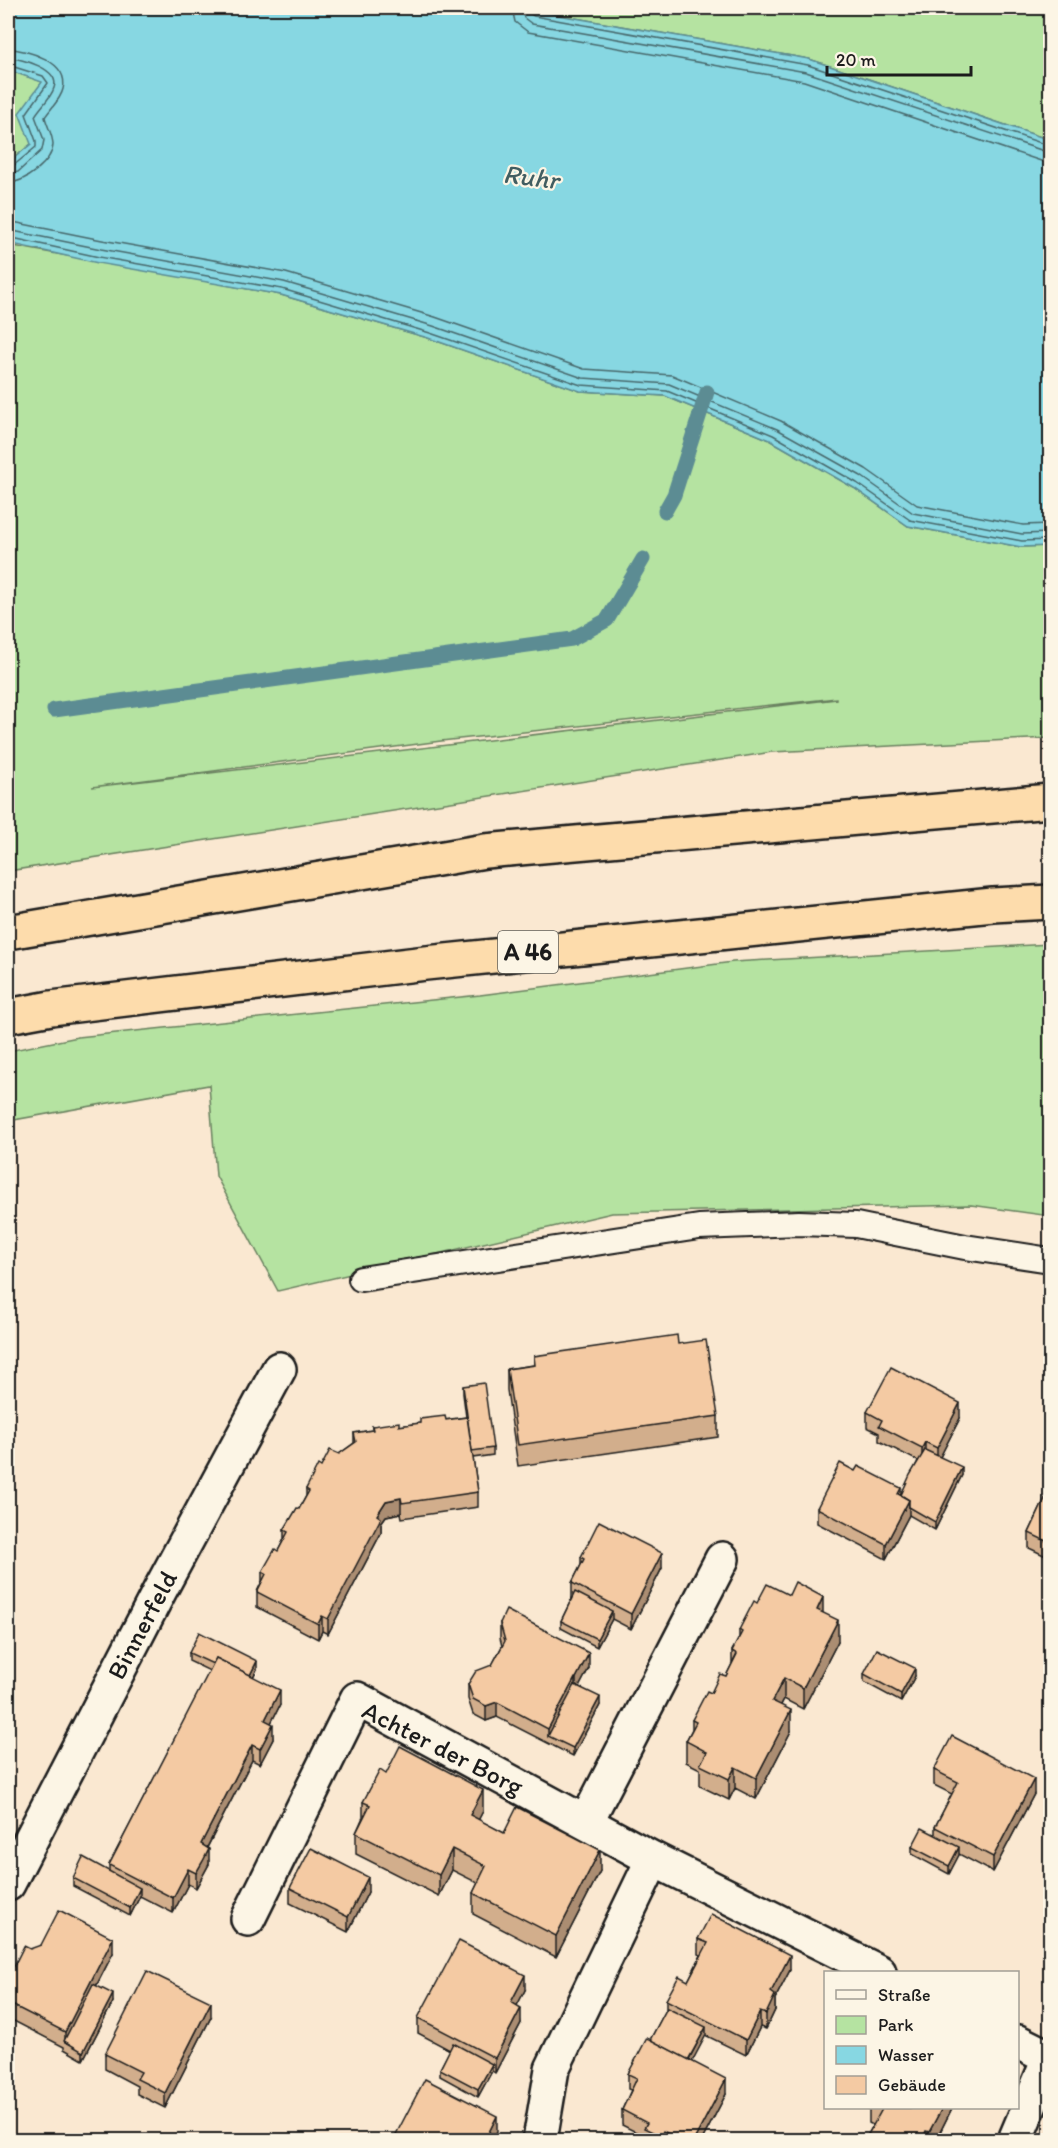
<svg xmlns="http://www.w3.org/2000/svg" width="1058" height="2148" font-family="Itim,sans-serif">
<rect width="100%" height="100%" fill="#fae8d1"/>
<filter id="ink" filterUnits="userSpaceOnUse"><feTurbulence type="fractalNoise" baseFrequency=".0167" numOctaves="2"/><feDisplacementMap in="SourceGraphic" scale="12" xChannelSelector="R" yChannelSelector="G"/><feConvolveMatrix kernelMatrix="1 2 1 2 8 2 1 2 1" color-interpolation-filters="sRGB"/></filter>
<g filter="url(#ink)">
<g fill="#b5e3a1" stroke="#68805e" stroke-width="1.5" fill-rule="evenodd">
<polygon points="518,8 1050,8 1050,140 809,59"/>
<polygon points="8,70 43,82 31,144 8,163"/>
<path d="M8 245 281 295 428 338 580 391 665 396 770 440 854 488 908 526 1021 547 1050 546V738L772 752 8 871ZM836 698V699L92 787 441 741Z"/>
<polygon points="1050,944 1050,1216 971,1205 612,1213 278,1291 216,1176 209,1085 8,1121 8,1051 78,1037 480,995 733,962"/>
</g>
<polygon fill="#87d7e2" stroke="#5c8c93" stroke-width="1.5" points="8,8 518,8 809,59 1050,140 1050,546 1021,547 908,526 854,488 770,440 665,396 580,391 428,338 281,295 98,263 8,243 8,163 31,144 19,113 42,82 8,70"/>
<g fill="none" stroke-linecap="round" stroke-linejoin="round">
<g stroke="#47676b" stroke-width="1.5">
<polyline points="512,8 515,22 528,32 804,81 1041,161 1050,162"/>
<polyline points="521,8 524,18 532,24 806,72 1050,153"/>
<polyline points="528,8 529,13 534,16 808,65 1050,146"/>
<path d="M8 49C27 49 70 62 63 89 61 99 51 108 45 117 47 126 53 135 53 145 52 162 24 183 8 183"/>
<path d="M8 58C21 58 61 69 54 88 51 98 40 107 35 116L44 140 42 150 18 172 8 174"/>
<polyline points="8,65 43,76 48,83 26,114 36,141 36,147 13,166 8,167"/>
<polyline points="8,221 102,240 286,273 435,317 584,369 672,375 781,421 866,469 917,505 1023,525 1050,524"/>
<polyline points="8,230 101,249 284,282 433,326 583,378 669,384 777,429 861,476 913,513 1022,534 1050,533"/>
<polyline points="8,237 99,257 282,289 430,333 581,385 667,391 773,435 857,483 910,520 1022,541 1050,540"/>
</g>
<g stroke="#5c8c93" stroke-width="15">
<polyline points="665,511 674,495 707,392"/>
<polyline points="54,710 572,639 607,620 643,559"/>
</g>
<g stroke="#1c1c1c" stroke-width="28">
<polyline id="lane" points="361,1279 699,1227 799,1223 856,1225 965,1247 1050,1260"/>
</g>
<g stroke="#1c1c1c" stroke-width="38">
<g id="street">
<polyline points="586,1822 722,1559"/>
<polyline points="8,1884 160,1590 279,1369"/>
<polyline points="248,1919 357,1699 653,1859 879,1972"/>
<polyline points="1018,2042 1050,2058"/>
<polyline points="540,2140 552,2069 653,1859"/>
<polyline points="1015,2140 1050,2057"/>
</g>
</g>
<g stroke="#1c1c1c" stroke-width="38">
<g id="highway">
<polyline points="8,932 485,851 1050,801"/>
<polyline points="8,1016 51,1008 426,963 993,905 1050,902"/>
</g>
</g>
<use href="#lane" stroke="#fcf5e5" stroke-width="24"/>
<use href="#street" stroke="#fcf5e5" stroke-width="33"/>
<use href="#highway" stroke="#fddcac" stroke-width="33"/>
</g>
<g fill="#d2ae8c" stroke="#1c1c1c" stroke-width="1.5">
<polygon points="678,1344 718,1416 718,1437 518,1466 507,1390 507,1369 534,1365 534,1356"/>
<polygon points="463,1386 493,1448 493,1455 473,1458 478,1492 478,1507 402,1518 401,1513 386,1516 381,1523 381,1533 328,1634 322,1631 318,1639 257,1607 257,1592 262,1581 262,1572 278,1551 284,1539 284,1530 299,1509 306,1496 306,1489 321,1467 354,1443 354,1433 372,1430 372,1426 399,1426 466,1417 463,1394"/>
<polygon points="867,1412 960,1418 940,1457 962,1475 935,1530 909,1515 886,1559 817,1523 817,1508 855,1471 901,1488 901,1495 918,1461 879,1441 879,1433 867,1427"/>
<polygon points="1050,1488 1050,1558 1029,1548 1029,1533"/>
<polygon points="581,1557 662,1568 631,1629 612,1619 597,1647 561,1628 561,1621 572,1598 572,1583 581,1565"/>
<polygon points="823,1613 838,1641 803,1709 784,1699 781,1705 791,1731 756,1799 735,1788 729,1800 700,1786 700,1769 686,1762 686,1741 692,1729 692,1720 711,1693 726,1676 732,1664 732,1651 739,1639 739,1630"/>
<polygon points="500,1623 589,1668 579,1687 600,1705 573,1756 497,1717 486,1721 473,1714 468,1699 468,1684 492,1665 502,1646 500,1638"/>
<polygon points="189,1653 257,1669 253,1677 280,1705 271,1723 273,1739 260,1764 252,1760 207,1848 209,1864 196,1888 188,1884 173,1913 140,1896 130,1916 73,1886 73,1878 109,1872 109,1865 210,1671 189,1661"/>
<polygon points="864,1674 915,1676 901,1702 864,1682"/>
<polygon points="934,1770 1034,1794 993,1872 959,1854 949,1874 912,1854 912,1847 935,1834 935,1827 952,1794 934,1785"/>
<polygon points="386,1774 483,1811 478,1820 504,1833 600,1871 556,1957 473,1914 473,1893 478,1883 452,1870 439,1896 356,1854 356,1833 363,1817 363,1802"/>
<polygon points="290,1888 368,1892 348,1932 290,1903"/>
<polygon points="698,1939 790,1970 775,1999 775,2010 766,2029 760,2027 746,2055 705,2035 692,2061 726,2094 702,2140 644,2140 644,2136 622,2125 622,2110 631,2090 628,2089 628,2074 650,2040 666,2010 666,2000 688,1981 701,1955 698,1954"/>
<polygon points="30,1949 113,1953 96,1986 113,2002 83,2060 64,2049 64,2047 8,2018 8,1978"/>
<polygon points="525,1990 517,2005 521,2023 495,2073 492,2071 478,2097 440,2076 440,2069 450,2050 418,2033 418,2018"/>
<polygon points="211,2017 165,2108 137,2094 137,2086 105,2069 105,2054"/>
<polygon points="869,2108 952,2108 936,2140 849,2140 865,2140 873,2125 869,2123"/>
</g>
<g fill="#ab8d72" stroke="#1c1c1c" stroke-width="1.5">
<polygon points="960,1403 960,1418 937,1463 937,1448"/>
<polygon points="925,1442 925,1457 922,1463 922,1448"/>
<polygon points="962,1467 962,1475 935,1530 935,1522"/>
<polygon points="401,1498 401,1513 386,1516 381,1523 381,1533 328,1634 328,1619 377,1515 386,1501"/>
<polygon points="909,1500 909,1515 886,1559 886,1544"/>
<polygon points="662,1553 662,1568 631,1629 631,1614"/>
<polygon points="823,1597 823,1618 817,1610"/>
<polygon points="612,1611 612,1619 597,1647 597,1639"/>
<polygon points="322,1616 322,1631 318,1639 318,1624"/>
<polygon points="838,1620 838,1641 803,1709 803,1688"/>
<polygon points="589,1653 589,1668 576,1693 576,1678"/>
<polygon points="257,1661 257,1669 247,1689 247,1681"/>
<polygon points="915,1668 915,1676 901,1702 901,1694"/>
<polygon points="575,1678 575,1693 548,1736 548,1729"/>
<polygon points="784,1678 784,1699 772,1722 772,1701"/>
<polygon points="280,1690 280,1705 265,1735 265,1720"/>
<polygon points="600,1697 600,1705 573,1756 573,1748"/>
<polygon points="497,1702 497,1717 486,1721 486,1706"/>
<polygon points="791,1710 791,1731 756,1799 756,1778"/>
<polygon points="273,1724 273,1739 260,1764 260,1749"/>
<polygon points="252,1745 252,1760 201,1859 201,1844"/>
<polygon points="735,1767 735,1788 729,1800 729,1779"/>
<polygon points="1034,1779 1034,1794 993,1872 993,1857"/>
<polygon points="483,1790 483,1811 470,1836 470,1815"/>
<polygon points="959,1847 959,1855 949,1874 949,1866"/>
<polygon points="209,1849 209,1864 196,1888 196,1873"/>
<polygon points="452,1849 452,1870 439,1896 439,1875"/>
<polygon points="600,1850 600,1871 556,1957 556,1936"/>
<polygon points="188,1869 188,1884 173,1913 173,1898"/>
<polygon points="368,1877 368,1892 348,1932 348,1917"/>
<polygon points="140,1888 140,1896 130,1916 130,1908"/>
<polygon points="113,1938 113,1953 67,2043 65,2042 65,2032"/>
<polygon points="790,1955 790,1970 775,1999 775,2010 766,2029 766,2014 771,1992"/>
<polygon points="525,1975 525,1990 511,2017 511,2002"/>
<polygon points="113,1994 113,2002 83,2060 83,2052"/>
<polygon points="211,2002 211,2017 165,2108 165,2093"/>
<polygon points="521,2008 521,2023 495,2073 495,2058"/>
<polygon points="760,2012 760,2027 746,2055 746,2040"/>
<polygon points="706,2027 706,2035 686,2073 686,2065"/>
<polygon points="492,2064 492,2071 478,2097 478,2089"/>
<polygon points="726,2079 726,2094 702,2140 694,2140"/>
<polygon points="942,2108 952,2108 936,2140 929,2140 929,2132"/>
<polygon points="497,2116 497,2131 493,2140 485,2140"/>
<polygon points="663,2131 663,2140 661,2140 661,2136"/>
<polygon points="926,2131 926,2140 922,2140"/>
</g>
<g fill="#f4caa3" stroke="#1c1c1c" stroke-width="1.5">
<polygon points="677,1335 678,1344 706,1340 718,1416 518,1445 507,1369 535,1365 534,1356"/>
<polygon points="891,1367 960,1403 937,1448 925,1442 922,1448 879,1426 882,1420 867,1412"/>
<polygon points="484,1383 493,1448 472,1451 463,1386"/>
<polygon points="445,1416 446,1420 467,1417 478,1492 402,1503 401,1498 386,1501 377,1515 381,1518 328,1619 322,1616 318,1624 257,1592 266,1574 262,1572 275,1549 278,1551 288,1532 284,1530 297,1508 299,1509 309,1491 306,1489 318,1465 321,1467 330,1450 339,1454 356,1442 354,1433 373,1430 372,1426 399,1422 399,1426 420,1423 420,1419"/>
<polygon points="925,1450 962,1467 935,1522 909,1507 909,1500 901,1495 910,1475"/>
<polygon points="840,1463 855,1471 858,1466 901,1488 898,1494 909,1500 886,1544 817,1508"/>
<polygon points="1050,1488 1050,1543 1029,1533"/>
<polygon points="599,1521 662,1553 631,1614 572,1583 584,1559 581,1557"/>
<polygon points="795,1582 823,1597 817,1610 838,1620 803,1688 784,1678 772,1701 791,1710 756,1778 735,1767 729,1779 700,1765 707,1752 686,1741 696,1722 692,1720 707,1691 711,1693 720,1674 726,1676 737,1654 732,1651 742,1632 739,1630 754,1601 757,1603 767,1584 789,1595"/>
<polygon points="575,1592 612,1611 597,1639 561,1621"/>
<polygon points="506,1610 589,1653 576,1678 575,1678 548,1729 497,1702 486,1706 473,1699 468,1684 476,1671 492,1665 505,1641 500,1623"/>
<polygon points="199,1632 257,1661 250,1675 216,1658 213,1664 189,1653"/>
<polygon points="877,1649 915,1668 901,1694 864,1674"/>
<polygon points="216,1658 280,1690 265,1720 273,1724 260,1749 252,1745 201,1844 209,1849 203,1861 196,1873 188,1869 173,1898 109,1865"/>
<polygon points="575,1685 600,1697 573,1748 548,1736"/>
<polygon points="952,1736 1034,1779 993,1857 935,1827 958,1782 934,1770"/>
<polygon points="400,1746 483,1790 470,1815 504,1833 517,1807 600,1850 556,1936 473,1893 486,1866 452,1849 439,1875 356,1833 370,1805 363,1802 380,1770 386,1774"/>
<polygon points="922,1828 959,1847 949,1866 912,1847"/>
<polygon points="311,1848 368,1877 348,1917 290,1888"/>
<polygon points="83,1857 140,1888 130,1908 73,1878"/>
<polygon points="59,1910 113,1938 65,2032 8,2003 8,1978 24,1946 30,1949 41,1945"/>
<polygon points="711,1914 790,1955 771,1992 775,1995 766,2014 760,2012 746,2040 666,2000 679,1976 688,1981 708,1943 698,1939"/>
<polygon points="459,1941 525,1975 511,2002 521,2008 495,2058 418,2018"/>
<polygon points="147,1971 211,2002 165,2093 137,2079 141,2072 105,2054"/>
<polygon points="93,1984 113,1994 83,2052 64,2041"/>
<polygon points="667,2008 706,2027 688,2060 650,2040"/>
<polygon points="647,2038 726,2079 694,2140 681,2140 663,2131 661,2136 644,2128 647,2123 622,2110 637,2078 628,2074"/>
<polygon points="453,2043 492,2064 478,2089 440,2069"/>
<polygon points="425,2079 497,2116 485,2140 393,2140"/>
<polygon points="880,2108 942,2108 929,2132 926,2131 922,2140 849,2140 853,2134 865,2140 882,2109"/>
</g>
</g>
<g text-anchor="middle" stroke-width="4.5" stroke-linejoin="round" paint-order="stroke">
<rect fill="#fcf5e5" stroke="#5f5d58" stroke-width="1.5" x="498" y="931" width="60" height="42" rx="4.5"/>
<g font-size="24" font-weight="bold" fill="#1c1c1c">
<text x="528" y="960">A 46</text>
</g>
<g font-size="26" fill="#1c1c1c" stroke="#fcf5e5">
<text transform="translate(142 1625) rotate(-62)" y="9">Binnerfeld</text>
<text transform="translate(443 1748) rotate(27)" y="9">Achter der Borg</text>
</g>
<g font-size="27" font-style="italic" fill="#415d61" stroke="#fcf5e5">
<text transform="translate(531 177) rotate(7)" y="9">Ruhr</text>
</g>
</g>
<rect width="1058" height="2148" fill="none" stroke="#fcf5e5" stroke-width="30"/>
<rect x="15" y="15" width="1028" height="2118" fill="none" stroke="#1c1c1c" stroke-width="2" filter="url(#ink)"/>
<rect x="824" y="1971" width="195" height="138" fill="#fcf5e5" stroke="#a29e95" stroke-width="1.5"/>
<rect x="836" y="1990" width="30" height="9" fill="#fcf5e5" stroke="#a29e95" stroke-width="1.5"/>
<text x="878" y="2001" font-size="18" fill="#1c1c1c">Straße</text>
<rect x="836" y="2016" width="30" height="18" fill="#b5e3a1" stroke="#a29e95" stroke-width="1.5"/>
<text x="878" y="2031" font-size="18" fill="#1c1c1c">Park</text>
<rect x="836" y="2046" width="30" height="18" fill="#87d7e2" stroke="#a29e95" stroke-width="1.5"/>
<text x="878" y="2061" font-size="18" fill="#1c1c1c">Wasser</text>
<rect x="836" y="2076" width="30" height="18" fill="#f4caa3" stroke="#a29e95" stroke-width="1.5"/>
<text x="878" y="2091" font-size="18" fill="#1c1c1c">Gebäude</text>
<path d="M827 66v9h144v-9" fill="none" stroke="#1c1c1c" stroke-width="3"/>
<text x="836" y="66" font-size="18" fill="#1c1c1c" stroke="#fcf5e5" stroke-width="4.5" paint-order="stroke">20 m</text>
</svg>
